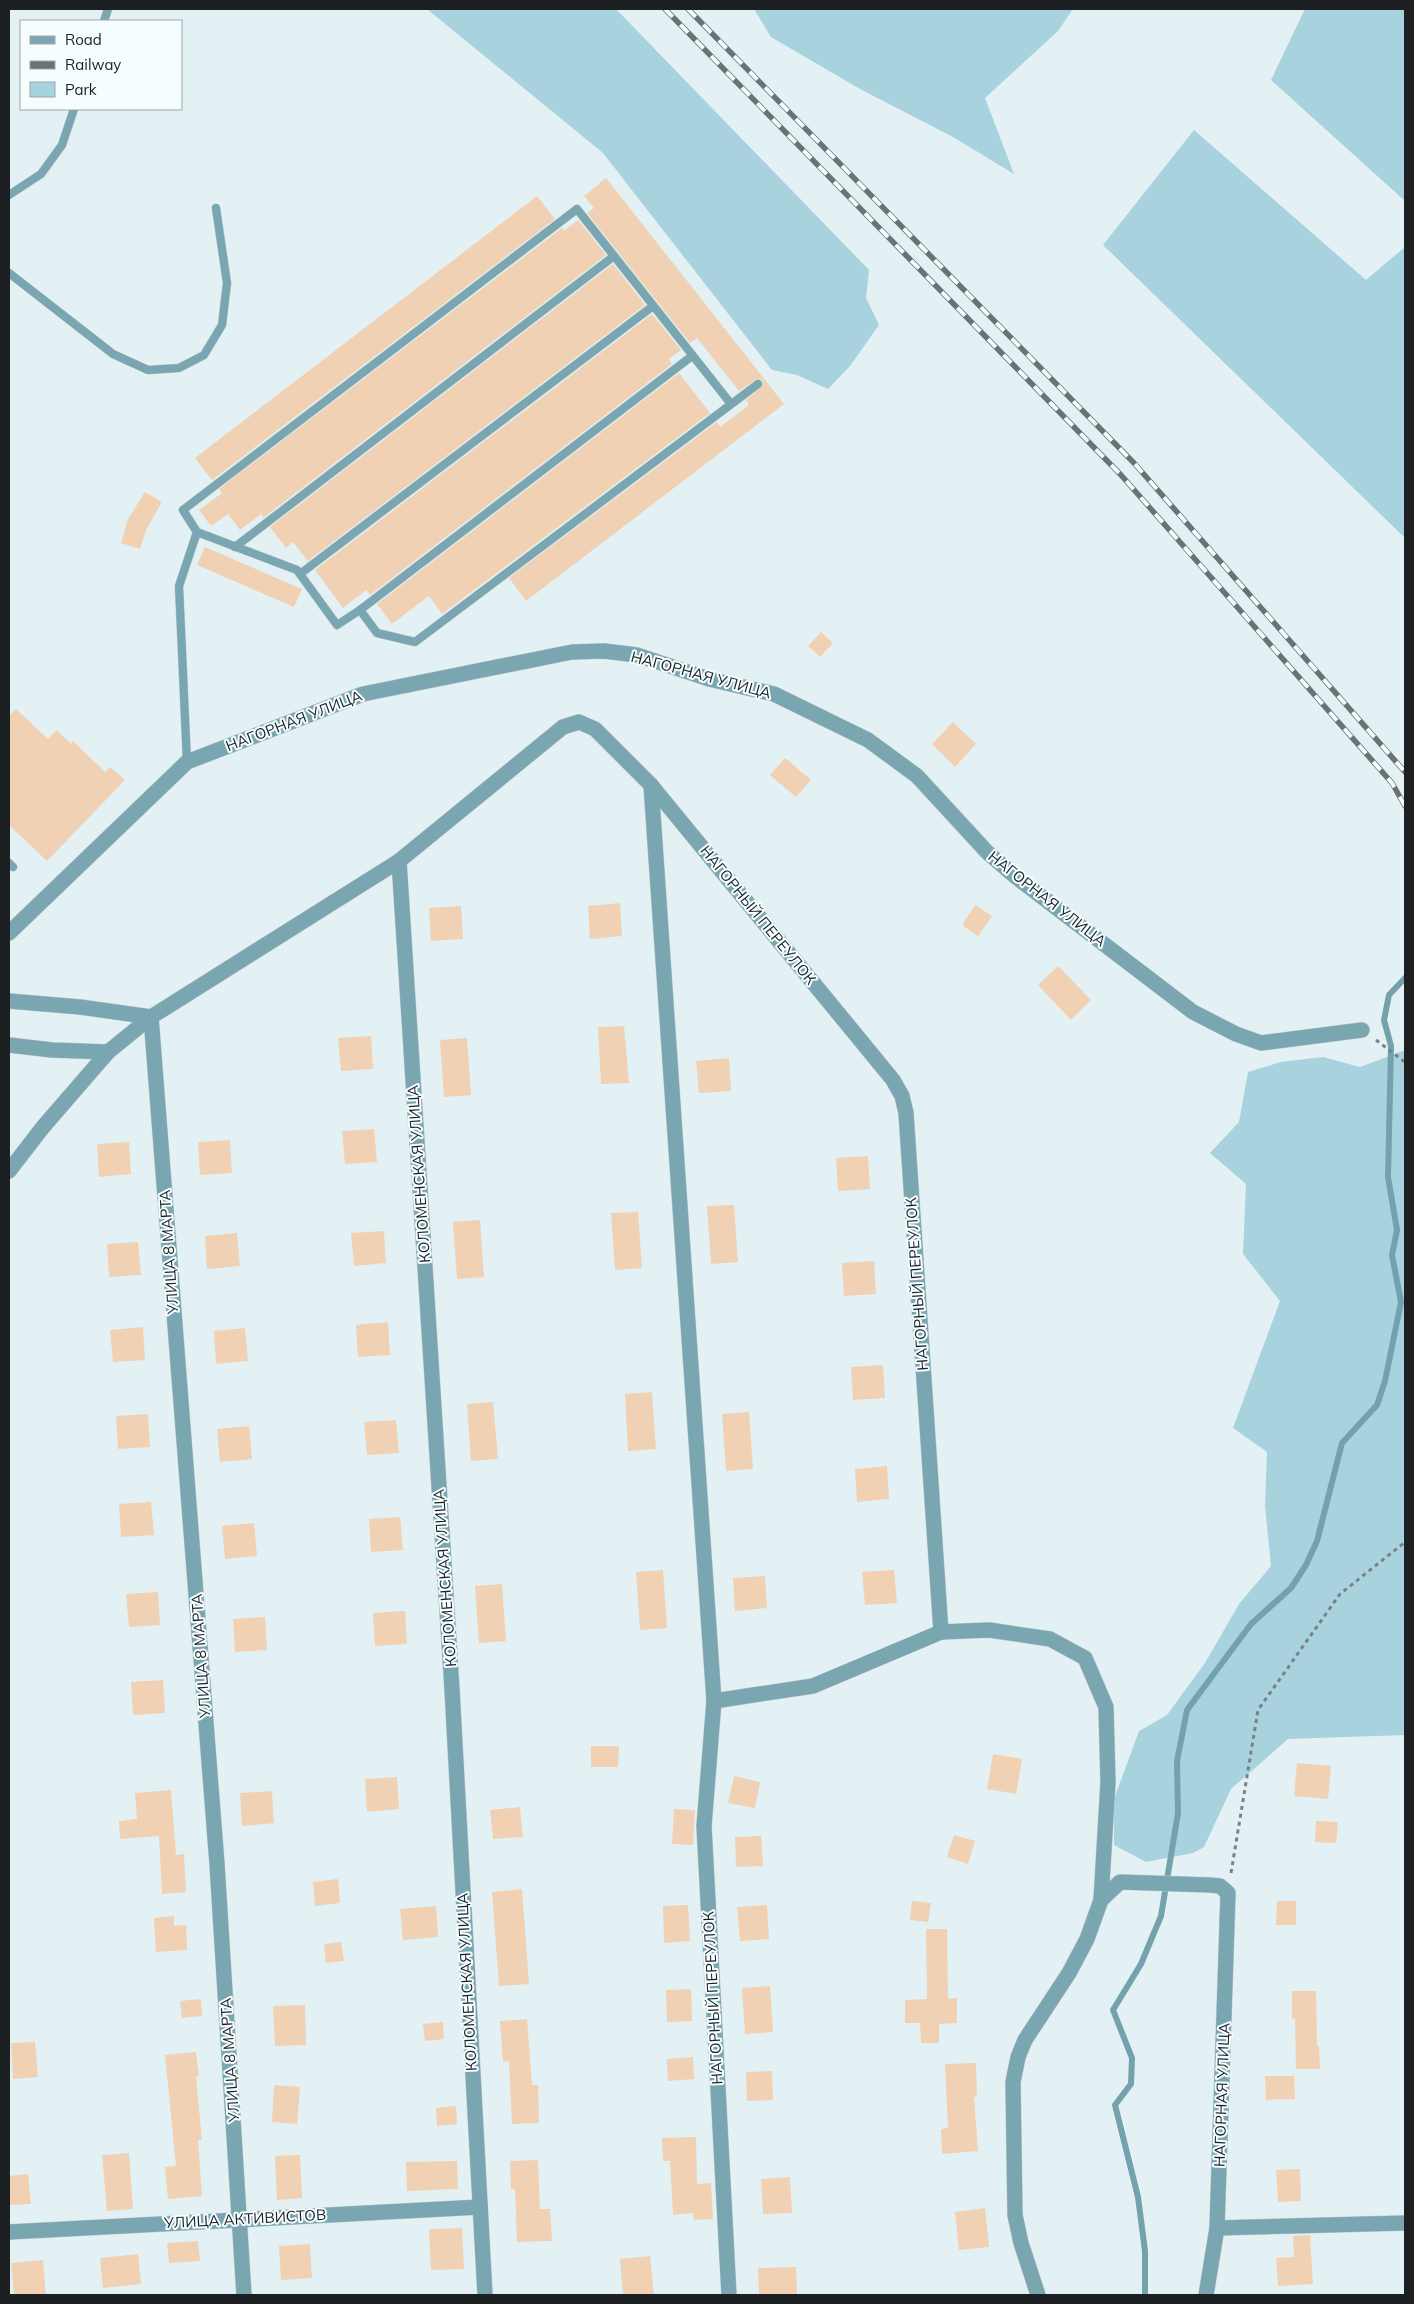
<svg xmlns="http://www.w3.org/2000/svg" width="1414" height="2304" font-family="Mulish,sans-serif">
<rect width="100%" height="100%" fill="#e4f1f4"/>
<g fill="#a8d2dd">
<polygon points="427,9 616,9 869,270 866,298 879,325 850,366 828,389 797,375 772,370 603,153"/>
<polygon points="754,9 1073,9 1058,31 985,98 1014,174 953,137 860,89 771,37"/>
<polygon points="1305,9 1405,9 1405,201 1271,80"/>
<polygon points="1194,130 1366,280 1405,247 1405,538 1103,245"/>
<polygon points="1405,1050 1405,1735 1288,1739 1231,1789 1204,1847 1193,1853 1146,1862 1114,1845 1114,1799 1139,1731 1167,1715 1205,1663 1239,1604 1271,1566 1265,1506 1267,1452 1233,1428 1280,1301 1243,1254 1246,1184 1210,1153 1239,1122 1248,1072 1281,1062 1323,1057 1360,1067"/>
</g>
<g fill="none" stroke-linecap="round" stroke-linejoin="round">
<polyline stroke="#73a2ae" stroke-width="6" points="1145,2295 1145,2251 1138,2197 1115,2105 1131,2084 1132,2058 1113,2010 1141,1964 1161,1916 1178,1813 1177,1761 1187,1710 1251,1624 1291,1588 1306,1565 1317,1541 1342,1443 1377,1405 1385,1381 1401,1302 1392,1255 1397,1230 1388,1177 1391,1046 1384,1020 1389,995 1405,978"/>
</g>
<g fill="#f0d1b3">
<polygon points="606,178 784,404 526,601 509,578 717,422 720,427 749,405 746,400 763,386 762,380 757,379 739,391 697,338 690,343 587,213 594,208 584,196"/>
<polygon points="537,196 555,219 212,480 195,458"/>
<polygon points="578,220 606,255 263,518 261,514 240,530 228,514 211,526 199,510 222,493 219,489 562,228 564,231"/>
<polygon points="613,264 645,305 308,561 293,542 286,548 270,527"/>
<polygon points="652,314 681,350 669,359 672,364 370,595 366,590 343,608 315,570"/>
<polygon points="679,373 710,413 442,614 429,596 392,624 377,604"/>
<polygon points="145,492 162,502 146,530 140,549 121,543 128,519"/>
<polygon points="205,547 302,589 294,607 197,565"/>
<polygon points="821,632 833,643 820,657 808,646"/>
<polygon points="16,709 48,739 57,730 71,744 73,741 105,772 110,767 125,780 47,861 9,825 9,716"/>
<polygon points="953,722 976,744 955,767 932,744"/>
<polygon points="785,758 811,780 796,797 770,775"/>
<polygon points="620,903 622,936 590,939 588,906"/>
<polygon points="975,905 992,916 978,936 962,925"/>
<polygon points="461,906 463,939 431,941 429,908"/>
<polygon points="1058,966 1091,1000 1071,1020 1038,985"/>
<polygon points="624,1026 629,1083 601,1084 598,1027"/>
<polygon points="371,1036 373,1069 341,1071 338,1038"/>
<polygon points="467,1038 471,1095 444,1097 440,1040"/>
<polygon points="729,1058 731,1091 699,1093 696,1061"/>
<polygon points="374,1129 377,1162 345,1164 342,1131"/>
<polygon points="230,1140 232,1173 200,1175 198,1142"/>
<polygon points="129,1142 131,1174 99,1177 97,1144"/>
<polygon points="868,1156 870,1189 838,1191 836,1158"/>
<polygon points="734,1205 738,1262 711,1264 707,1206"/>
<polygon points="638,1212 642,1268 615,1270 611,1213"/>
<polygon points="480,1220 484,1277 457,1279 453,1222"/>
<polygon points="384,1231 386,1263 354,1266 351,1233"/>
<polygon points="237,1233 240,1266 207,1269 205,1236"/>
<polygon points="138,1242 141,1275 109,1277 107,1244"/>
<polygon points="874,1261 876,1294 844,1296 842,1263"/>
<polygon points="388,1322 390,1355 358,1357 356,1325"/>
<polygon points="143,1327 145,1360 113,1362 110,1330"/>
<polygon points="245,1328 248,1361 216,1364 214,1331"/>
<polygon points="883,1365 885,1398 853,1400 851,1367"/>
<polygon points="652,1392 656,1449 628,1451 625,1394"/>
<polygon points="493,1402 498,1459 471,1461 467,1404"/>
<polygon points="749,1412 753,1469 726,1471 722,1414"/>
<polygon points="148,1414 150,1447 118,1449 116,1416"/>
<polygon points="396,1420 399,1453 367,1455 364,1422"/>
<polygon points="249,1426 252,1459 220,1462 217,1429"/>
<polygon points="887,1466 889,1499 857,1502 855,1469"/>
<polygon points="151,1502 154,1535 121,1537 119,1504"/>
<polygon points="400,1517 403,1550 371,1552 369,1519"/>
<polygon points="254,1523 257,1556 225,1559 222,1526"/>
<polygon points="663,1570 667,1628 640,1630 636,1572"/>
<polygon points="894,1570 897,1603 865,1605 862,1572"/>
<polygon points="765,1576 767,1608 735,1611 733,1578"/>
<polygon points="502,1584 506,1641 479,1643 475,1586"/>
<polygon points="158,1592 160,1625 129,1627 126,1594"/>
<polygon points="405,1611 407,1644 375,1646 373,1613"/>
<polygon points="265,1617 267,1650 235,1652 233,1619"/>
<polygon points="163,1680 165,1713 133,1715 131,1682"/>
<polygon points="591,1746 619,1746 618,1767 591,1767"/>
<polygon points="993,1754 1022,1759 1016,1794 987,1789"/>
<polygon points="1297,1763 1331,1766 1328,1799 1294,1796"/>
<polygon points="734,1776 760,1782 755,1808 728,1803"/>
<polygon points="397,1777 399,1809 367,1812 365,1779"/>
<polygon points="171,1790 176,1855 184,1854 186,1892 162,1894 159,1836 120,1839 119,1821 137,1819 135,1793"/>
<polygon points="272,1791 274,1823 242,1826 240,1793"/>
<polygon points="520,1807 523,1837 493,1839 490,1810"/>
<polygon points="674,1809 695,1810 693,1845 672,1844"/>
<polygon points="1316,1821 1338,1822 1336,1843 1315,1842"/>
<polygon points="954,1835 975,1841 968,1864 947,1857"/>
<polygon points="761,1836 763,1866 736,1867 735,1837"/>
<polygon points="338,1879 340,1903 315,1906 313,1882"/>
<polygon points="522,1889 529,1984 499,1986 492,1892"/>
<polygon points="912,1901 931,1903 928,1922 910,1920"/>
<polygon points="1277,1901 1296,1901 1296,1925 1276,1925"/>
<polygon points="688,1905 690,1941 664,1943 663,1906"/>
<polygon points="767,1905 769,1939 740,1941 737,1907"/>
<polygon points="436,1906 438,1937 403,1940 400,1909"/>
<polygon points="174,1916 174,1926 186,1925 187,1950 156,1952 154,1918"/>
<polygon points="926,1929 947,1929 948,1999 957,1998 957,2023 939,2024 939,2043 921,2043 920,2023 905,2023 905,2000 927,1999"/>
<polygon points="341,1942 344,1961 326,1963 324,1944"/>
<polygon points="770,1986 773,2032 745,2034 742,1988"/>
<polygon points="691,1989 692,2021 667,2022 666,1990"/>
<polygon points="1292,1991 1316,1991 1317,2046 1319,2046 1320,2069 1296,2069 1295,2019 1292,2019"/>
<polygon points="201,1999 202,2016 182,2018 180,2001"/>
<polygon points="305,2005 306,2045 275,2046 273,2006"/>
<polygon points="527,2019 532,2085 538,2085 539,2123 512,2124 509,2061 503,2062 500,2021"/>
<polygon points="443,2022 444,2039 425,2041 423,2024"/>
<polygon points="35,2042 38,2077 13,2079 11,2043"/>
<polygon points="196,2052 199,2076 196,2077 202,2140 198,2140 202,2196 168,2199 165,2167 176,2166 165,2055"/>
<polygon points="693,2057 694,2079 668,2081 667,2059"/>
<polygon points="976,2063 977,2097 974,2097 978,2151 942,2154 941,2129 948,2128 945,2064"/>
<polygon points="772,2071 773,2100 747,2101 746,2072"/>
<polygon points="1265,2076 1294,2076 1295,2099 1266,2100"/>
<polygon points="274,2085 300,2087 297,2124 272,2122"/>
<polygon points="456,2106 457,2124 437,2126 436,2108"/>
<polygon points="696,2137 697,2184 711,2183 713,2219 694,2220 693,2213 673,2215 670,2161 663,2161 662,2138"/>
<polygon points="129,2153 133,2209 107,2211 102,2155"/>
<polygon points="300,2155 302,2198 277,2200 275,2156"/>
<polygon points="538,2160 540,2209 550,2209 552,2241 517,2242 515,2189 511,2189 510,2161"/>
<polygon points="457,2161 458,2189 407,2191 406,2162"/>
<polygon points="1300,2169 1301,2201 1278,2202 1276,2170"/>
<polygon points="28,2174 31,2204 9,2205 9,2176"/>
<polygon points="790,2177 792,2213 763,2214 761,2179"/>
<polygon points="985,2208 989,2247 959,2250 955,2212"/>
<polygon points="462,2228 464,2269 431,2270 429,2229"/>
<polygon points="1310,2235 1313,2284 1278,2286 1276,2258 1294,2257 1293,2236"/>
<polygon points="198,2241 200,2261 169,2263 167,2243"/>
<polygon points="310,2244 312,2278 281,2280 279,2246"/>
<polygon points="138,2254 141,2284 103,2288 100,2258"/>
<polygon points="650,2256 654,2295 623,2295 620,2259"/>
<polygon points="43,2260 46,2295 14,2295 11,2263"/>
<polygon points="796,2267 797,2295 759,2295 758,2268"/>
</g>
<g fill="none" stroke-linecap="round" stroke-linejoin="round">
<g stroke="#c0cbce" stroke-width="9">
<g id="lane">
<polyline points="104,21 108,9"/>
<polyline points="9,195 41,174 62,145 74,109"/>
<polyline points="9,273 113,354 148,370 179,368 204,355 222,325 227,283 216,208"/>
<polyline points="731,404 577,209 183,510 197,532 297,570 337,625 360,610 377,633 415,642 758,384"/>
<polyline points="235,547 614,256"/>
<polyline points="300,574 653,306"/>
<polyline points="360,610 692,356"/>
<polyline points="187,762 179,586 197,532"/>
<polyline points="9,863 13,867"/>
</g>
</g>
<g stroke="#c0cbce" stroke-width="16">
<g id="street">
<polyline points="651,785 714,1701 704,1826 729,2295"/>
<polyline points="399,861 452,1689 485,2295"/>
<polyline points="9,933 187,762 363,694 572,652 604,651 637,655 709,679 774,694 868,740 917,776 987,852 1016,877 1193,1012 1236,1034 1261,1043 1362,1030"/>
<polyline points="9,1001 80,1007 151,1017 217,1864 244,2295"/>
<polyline points="9,1045 52,1050 108,1052"/>
<polyline points="9,1171 43,1127 108,1052 151,1017 399,861 563,727 579,722 595,729 651,785 893,1080 902,1096 906,1113 941,1632 813,1686 714,1701"/>
<polyline points="941,1632 989,1630 1050,1639 1085,1658 1106,1707 1108,1782 1101,1900"/>
<polyline points="1217,2228 1405,2223"/>
<polyline points="9,2232 480,2207"/>
<polyline points="1038,2295 1021,2243 1015,2215 1013,2082 1018,2057 1025,2040 1069,1973 1087,1939 1101,1900 1120,1882 1210,1885 1220,1886 1228,1893 1217,2228 1206,2295"/>
</g>
</g>
<g stroke="#798184" stroke-width="3" stroke-dasharray="4 4" stroke-linecap="butt">
<polyline points="1376,1040 1405,1062"/>
<polyline points="1231,1873 1258,1710 1340,1594 1405,1542"/>
</g>
<use href="#lane" stroke="#7aa6b2" stroke-width="8"/>
<use href="#street" stroke="#7aa6b2" stroke-width="15"/>
<g stroke="#6a7274" stroke-width="5.5">
<g id="rail">
<polyline points="665,9 1121,475 1392,783 1405,806"/>
<polyline points="688,9 1134,463 1405,772"/>
</g>
</g>
<use href="#rail" stroke="#f5fdff" stroke-width="4" stroke-dasharray="11" stroke-linecap="butt"/>
</g>
<g text-anchor="middle" stroke-width="4" stroke-linejoin="round" paint-order="stroke">
<g font-size="15" fill="#1c2022" stroke="#f5fdff">
<text transform="translate(701 675) rotate(15)" y="5">НАГОРНАЯ УЛИЦА</text>
<text transform="translate(294 721) rotate(-21)" y="5">НАГОРНАЯ УЛИЦА</text>
<text transform="translate(1047 899) rotate(38)" y="5">НАГОРНАЯ УЛИЦА</text>
<text transform="translate(758 915) rotate(51)" y="5">НАГОРНЫЙ ПЕРЕУЛОК</text>
<text transform="translate(419 1174) rotate(-94)" y="5">КОЛОМЕНСКАЯ УЛИЦА</text>
<text transform="translate(169 1252) rotate(-94)" y="5">УЛИЦА 8 МАРТА</text>
<text transform="translate(917 1284) rotate(-94)" y="5">НАГОРНЫЙ ПЕРЕУЛОК</text>
<text transform="translate(445 1578) rotate(-94)" y="5">КОЛОМЕНСКАЯ УЛИЦА</text>
<text transform="translate(201 1656) rotate(-94)" y="5">УЛИЦА 8 МАРТА</text>
<text transform="translate(467 1982) rotate(-93)" y="5">КОЛОМЕНСКАЯ УЛИЦА</text>
<text transform="translate(713 1998) rotate(-93)" y="5">НАГОРНЫЙ ПЕРЕУЛОК</text>
<text transform="translate(230 2060) rotate(-94)" y="5">УЛИЦА 8 МАРТА</text>
<text transform="translate(1222 2095) rotate(-88)" y="5">НАГОРНАЯ УЛИЦА</text>
<text transform="translate(245 2219) rotate(-3)" y="5">УЛИЦА АКТИВИСТОВ</text>
</g>
</g>
<rect width="1414" height="2304" fill="none" stroke="#1c2022" stroke-width="20"/>
<rect x="20" y="20" width="162" height="90" fill="#f5fdff" stroke="#9ea5a7"/>
<rect x="30" y="36" width="25" height="8" fill="#7aa6b2" stroke="#9ea5a7"/>
<text x="65" y="45" font-size="15" fill="#1c2022">Road</text>
<rect x="30" y="61" width="25" height="8" fill="#6a7274" stroke="#9ea5a7"/>
<text x="65" y="70" font-size="15" fill="#1c2022">Railway</text>
<rect x="30" y="82" width="25" height="15" fill="#a8d2dd" stroke="#9ea5a7"/>
<text x="65" y="95" font-size="15" fill="#1c2022">Park</text>
</svg>
